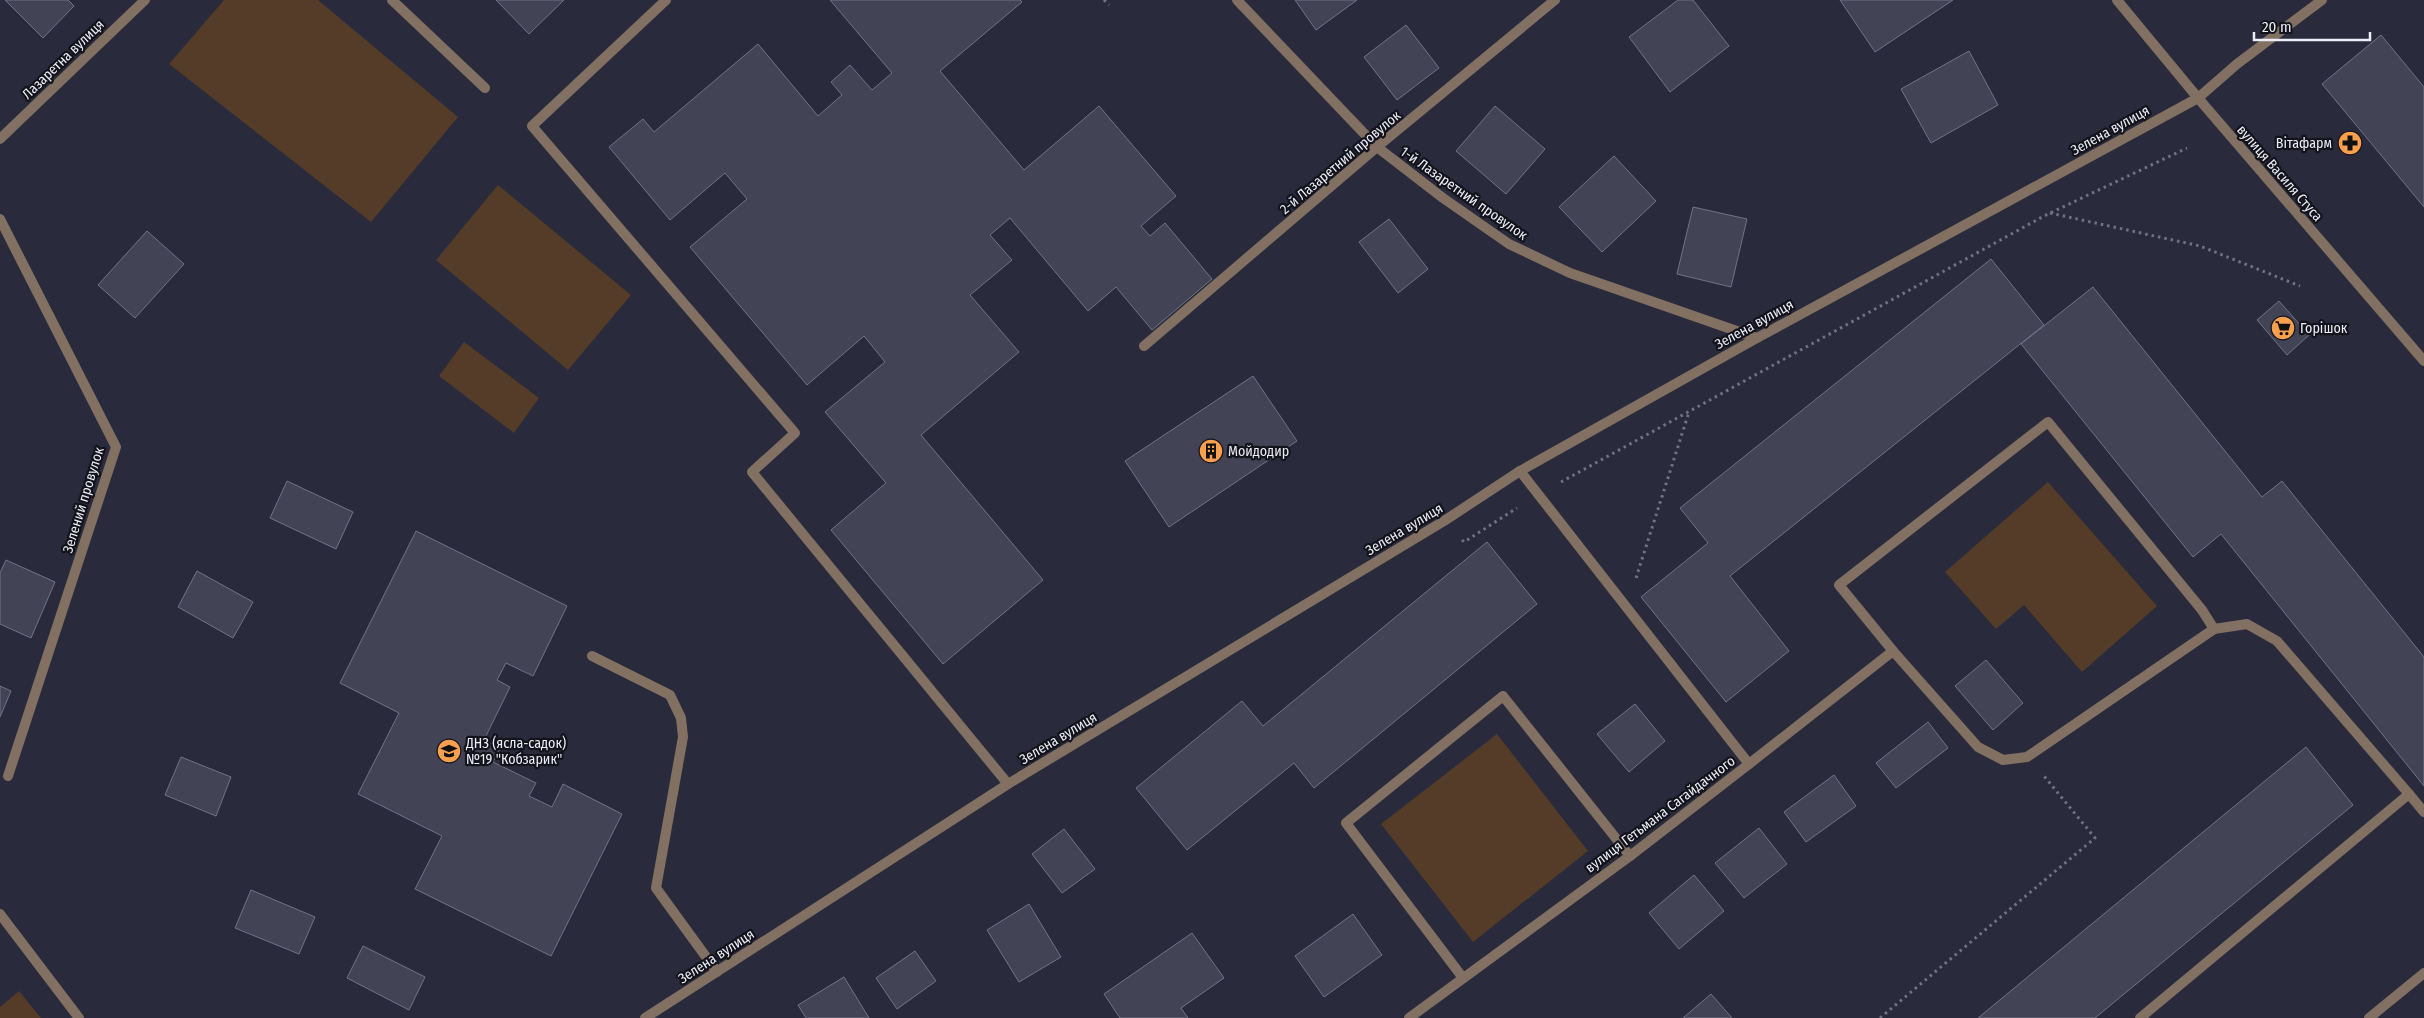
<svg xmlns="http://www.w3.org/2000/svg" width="2424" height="1018" font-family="'Fira Sans Condensed',sans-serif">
<rect width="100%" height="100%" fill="#292a3b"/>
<g fill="#543c29">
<polygon points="224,0 318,0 458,117 371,222 169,64"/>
<polygon points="498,185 631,295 568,370 436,260"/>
<polygon points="464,342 539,398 514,433 439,376"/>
<polygon points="2048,482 2157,606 2082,672 2024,605 1996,629 1945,572"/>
<polygon points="1497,734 1588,851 1473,942 1381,824"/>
<polygon points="19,991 41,1018 0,1018 0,1007"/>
</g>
<g fill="#424355" stroke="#727387">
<polygon points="5,0 68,0 74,6 43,38"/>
<polygon points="496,0 564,0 529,34"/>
<polygon points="830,0 1020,0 1022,2 940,71 1024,170 1099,106 1176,196 1141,226 1150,236 1165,223 1212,279 1152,330 1116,287 1088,311 1010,218 990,235 1012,260 970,295 1019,352 921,435 1043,580 943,664 831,530 886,483 825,412 885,362 864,336 807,385 690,247 747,199 725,173 670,220 609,147 643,119 654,132 758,44 818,116 842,95 831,82 850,65 872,90 892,73"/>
<polygon points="1295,0 1357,0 1316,30"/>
<polygon points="1678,0 1693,0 1729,46 1670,92 1629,37"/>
<polygon points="1840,0 1953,0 1875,52"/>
<polygon points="1406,25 1439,68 1397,100 1364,57"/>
<polygon points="2381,35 2424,87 2424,207 2322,84"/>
<polygon points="1969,51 1998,105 1931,143 1901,89"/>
<polygon points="1495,106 1545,149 1506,194 1456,151"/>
<polygon points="1614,156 1656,201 1602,252 1559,207"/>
<polygon points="1693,207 1747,219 1731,287 1677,274"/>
<polygon points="1389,219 1428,269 1398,293 1359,242"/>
<polygon points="147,231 184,264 135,318 98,285"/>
<polygon points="1991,259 2044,325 1730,576 1789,651 1726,702 1641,597 1708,543 1680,508"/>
<polygon points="2093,287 2262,497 2282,481 2424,657 2424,786 2221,534 2193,557 2021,344"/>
<polygon points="2279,301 2309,335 2287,355 2257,320"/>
<polygon points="1253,376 1297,441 1169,527 1125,461"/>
<polygon points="287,481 353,512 336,549 270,518"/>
<polygon points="416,531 567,606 533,676 506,663 497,680 510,687 484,740 500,748 493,762 536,783 529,796 552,807 563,784 622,814 551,956 415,889 442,836 358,794 399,713 340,683"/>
<polygon points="1487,542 1537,604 1314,788 1294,763 1187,850 1136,788 1242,701 1263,726"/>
<polygon points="6,560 55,582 31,638 0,624 0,573"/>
<polygon points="197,571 253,602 233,638 178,607"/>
<polygon points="1986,660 2023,703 1993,730 1955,686"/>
<polygon points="0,686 11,691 0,717"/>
<polygon points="1635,704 1665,741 1629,772 1597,734"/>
<polygon points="1928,722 1948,748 1896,788 1876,763"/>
<polygon points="2306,747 2353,805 2095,1018 1978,1018"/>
<polygon points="181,757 231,777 216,816 165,795"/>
<polygon points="1834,775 1856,806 1806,842 1784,812"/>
<polygon points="1759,828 1787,864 1744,898 1715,863"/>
<polygon points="1064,829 1095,869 1062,893 1032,854"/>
<polygon points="1694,875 1724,911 1679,949 1649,913"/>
<polygon points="251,890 315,917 299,954 235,928"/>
<polygon points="1029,904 1061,957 1019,982 987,930"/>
<polygon points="1353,914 1382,955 1324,997 1295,956"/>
<polygon points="1192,933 1224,978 1181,1008 1188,1018 1120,1018 1104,994"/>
<polygon points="363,946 425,977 409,1010 347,978"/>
<polygon points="915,951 936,981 897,1009 876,978"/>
<polygon points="844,977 869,1018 806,1018 798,1005"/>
<polygon points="1711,994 1732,1018 1683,1018"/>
</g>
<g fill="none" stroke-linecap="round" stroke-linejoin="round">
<g stroke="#727382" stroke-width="3" stroke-dasharray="2.5 4" stroke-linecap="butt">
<polyline points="1104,0 1109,5"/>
<polyline points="2050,213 2200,246 2300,286"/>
<polyline points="1561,482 2044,216 2187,148"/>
<polyline points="1462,540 1464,542 1517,508"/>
<polyline points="1636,578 1689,412"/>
<polyline points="1880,1018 2095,838 2044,776"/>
</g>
<g stroke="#827062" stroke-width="10">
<polyline points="392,0 485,88"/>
<polyline points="666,0 532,126 795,433 752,472 1008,784"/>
<polyline points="2198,98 2237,64 2322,0"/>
<polyline points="1893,651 1839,585 2048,422 2202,610 2214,629 2247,624 2277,641 2409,794 2140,1018"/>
<polyline points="592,656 670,695 681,718 683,737 656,888 717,972"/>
<polyline points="1749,764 1893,651 1978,747 2003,760 2027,757 2214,629"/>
<polyline points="2409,794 2424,812"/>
<polyline points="0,914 79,1018"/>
<polyline points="1463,978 1346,823 1503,696 1630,856"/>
<polyline points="2369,1018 2424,973"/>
</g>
<g stroke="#827062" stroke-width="10">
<polyline points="1237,0 1377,147 1443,198 1509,244 1570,273 1757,338"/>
<polyline points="2117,0 2198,98 2424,361"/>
<polyline points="0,139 145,0"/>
<polyline points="0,219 116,447 8,776"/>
<polyline points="1144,346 1377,147 1555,0"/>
<polyline points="645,1018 1008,784 1444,521 1520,471 1757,338 2198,98"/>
<polyline points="1409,1018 1630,856 1749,764 1520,471"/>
</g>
</g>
<defs>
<g id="pharmacy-disc" transform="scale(1.25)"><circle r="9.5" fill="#fa9f4e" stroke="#13131b"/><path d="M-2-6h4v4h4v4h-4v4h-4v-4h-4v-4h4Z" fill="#111"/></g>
<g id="supermarket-disc" transform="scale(1.25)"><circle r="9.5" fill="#fa9f4e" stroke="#13131b"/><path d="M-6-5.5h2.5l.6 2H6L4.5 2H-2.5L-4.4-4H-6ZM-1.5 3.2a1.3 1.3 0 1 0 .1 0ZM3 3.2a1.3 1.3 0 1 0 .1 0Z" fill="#111"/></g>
<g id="building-disc" transform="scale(1.25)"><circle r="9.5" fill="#fa9f4e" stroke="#13131b"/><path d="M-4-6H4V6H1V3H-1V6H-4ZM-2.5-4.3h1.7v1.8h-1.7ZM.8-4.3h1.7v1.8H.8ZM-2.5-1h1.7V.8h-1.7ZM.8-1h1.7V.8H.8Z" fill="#111"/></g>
<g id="school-disc" transform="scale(1.25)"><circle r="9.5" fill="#fa9f4e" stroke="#13131b"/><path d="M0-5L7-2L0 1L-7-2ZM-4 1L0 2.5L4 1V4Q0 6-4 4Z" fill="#111"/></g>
</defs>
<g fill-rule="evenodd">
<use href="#pharmacy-disc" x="2350" y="143"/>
<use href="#supermarket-disc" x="2283" y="328"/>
<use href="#building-disc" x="1211" y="451"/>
<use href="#school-disc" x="449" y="751"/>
</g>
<g text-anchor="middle" stroke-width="4.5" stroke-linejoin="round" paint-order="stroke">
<g font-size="14" fill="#ecedf8" stroke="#13131b">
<text transform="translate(63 59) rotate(-44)" y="5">Лазаретна вулиця</text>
<text transform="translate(2110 130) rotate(-29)" y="5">Зелена вулиця</text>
<text transform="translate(1340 162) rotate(-40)" y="5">2-й Лазаретний провулок</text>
<text transform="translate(2280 173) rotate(49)" y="5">вулиця Василя Стуса</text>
<text transform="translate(1464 193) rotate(35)" y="5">1-й Лазаретний провулок</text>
<text transform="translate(1754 324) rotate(-29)" y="5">Зелена вулиця</text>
<text transform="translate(83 500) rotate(-73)" y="5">Зелений провулок</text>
<text transform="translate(1404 529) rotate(-31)" y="5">Зелена вулиця</text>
<text transform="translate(1058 738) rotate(-31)" y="5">Зелена вулиця</text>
<text transform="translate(1660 814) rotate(-37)" y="5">вулиця Гетьмана Сагайдачного</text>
<text transform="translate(716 956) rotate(-33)" y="5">Зелена вулиця</text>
</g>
<g font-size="14" fill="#ecedf8" stroke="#13131b" text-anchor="start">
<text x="2332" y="148" text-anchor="end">Вітафарм</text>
<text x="2300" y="333">Горішок</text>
<text x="1228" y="456">Мойдодир</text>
<text x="466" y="748">ДНЗ (ясла-садок)<tspan x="466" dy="16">№19 "Кобзарик"</tspan></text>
</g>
</g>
<path d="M2254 32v8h116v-8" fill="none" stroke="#ecedf8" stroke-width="2.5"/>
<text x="2262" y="32" font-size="15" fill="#ecedf8" stroke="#13131b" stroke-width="4" paint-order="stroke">20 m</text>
</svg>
